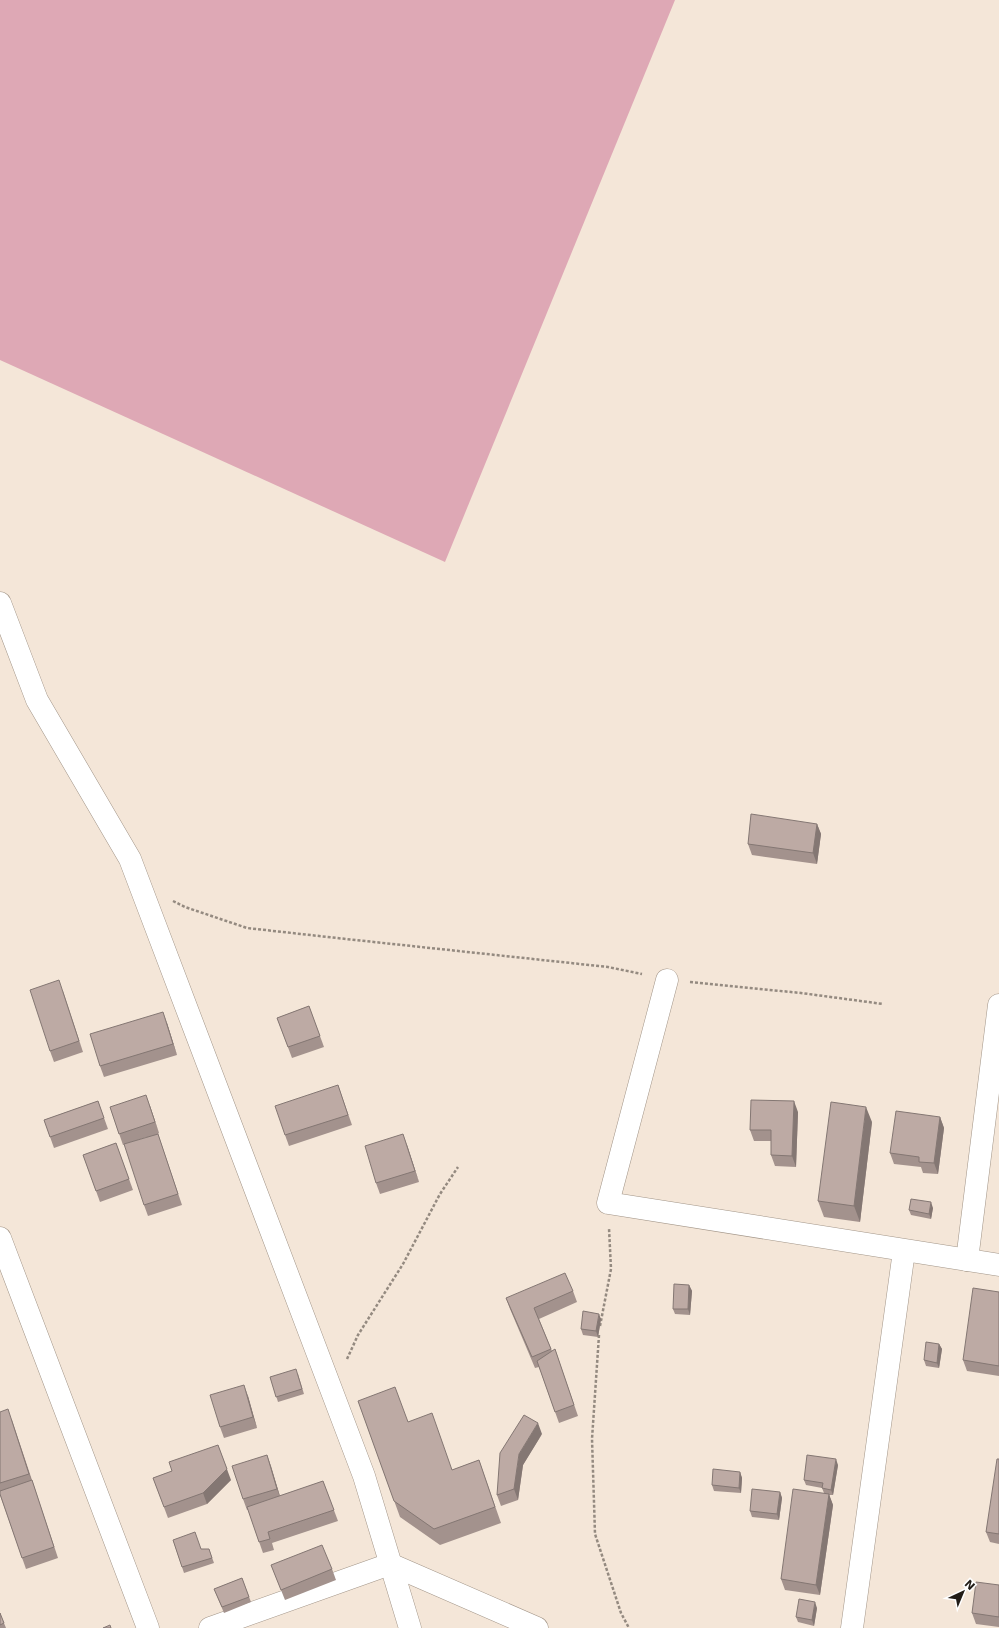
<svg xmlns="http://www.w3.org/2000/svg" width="999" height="1628" font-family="'DejaVu Sans',sans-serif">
<rect width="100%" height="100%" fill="#f4e6d8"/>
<polygon fill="#dea8b5" points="0,0 675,0 445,562 0,360"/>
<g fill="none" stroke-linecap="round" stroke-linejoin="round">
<g stroke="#a29588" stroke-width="23">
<g id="minor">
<polyline points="0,603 37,700 130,859 364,1476 410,1628"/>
<polyline points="667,980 608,1203 999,1265"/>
<polyline points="0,1238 148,1628"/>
<polyline points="967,1260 999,1005"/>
<polyline points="210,1628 390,1564 537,1628"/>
<polyline points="852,1628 904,1251"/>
</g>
</g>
<g stroke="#948a80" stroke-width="2.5" stroke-dasharray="3 2" stroke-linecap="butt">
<polyline points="173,901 185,907 247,928 346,939 608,967 642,974"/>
<polyline points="690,982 801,993 883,1004"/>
<polyline points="600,1326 611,1269 609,1228"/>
<polyline points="599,1335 592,1439 595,1534 621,1613 629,1628"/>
<polyline points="347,1359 358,1335 403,1264 440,1194 458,1167"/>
</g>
<use href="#minor" stroke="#fff" stroke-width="22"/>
</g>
<g fill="#a3928d">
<polygon points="817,824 821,834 817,864 752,855 748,844"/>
<polygon points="63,991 83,1052 54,1062 50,1051"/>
<polygon points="309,1006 324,1047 292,1058 277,1018"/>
<polygon points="167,1023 177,1055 104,1077 100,1066"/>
<polygon points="338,1085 352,1125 289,1146 285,1135"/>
<polygon points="98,1101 108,1129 54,1148 44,1120"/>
<polygon points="150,1106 159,1133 158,1134 182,1205 148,1216 144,1205 147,1137 123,1145 110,1107"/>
<polygon points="798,1112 796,1167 775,1166 771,1155 771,1141 754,1141 750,1130"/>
<polygon points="940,1117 944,1128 938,1174 923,1173 921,1167 894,1164 890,1153"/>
<polygon points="872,1122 860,1222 824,1217 818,1201"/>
<polygon points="116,1143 133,1190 100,1202 83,1155"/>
<polygon points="407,1145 419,1182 380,1194 376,1183"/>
<polygon points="933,1208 931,1219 911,1215 909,1210"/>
<polygon points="689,1285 692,1291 690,1315 675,1314 673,1309"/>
<polygon points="573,1291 577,1302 539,1319 552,1351 555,1349 578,1416 559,1423 539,1367 535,1368 510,1309 506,1298"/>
<polygon points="999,1292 999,1376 967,1371 963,1360"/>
<polygon points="601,1319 598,1337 583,1335 581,1329"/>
<polygon points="939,1344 942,1349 939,1368 926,1366 924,1360"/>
<polygon points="298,1374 304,1394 278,1402 270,1377"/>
<polygon points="248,1396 257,1428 224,1438 220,1427"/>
<polygon points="358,1401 408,1422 452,1470 479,1460 501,1523 440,1545 400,1517"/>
<polygon points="0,1412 12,1420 58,1558 26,1569 0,1495"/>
<polygon points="542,1434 523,1465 518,1500 501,1506 497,1495"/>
<polygon points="267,1455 280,1496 323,1481 338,1521 272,1543 274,1550 263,1553 248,1510 247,1510 243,1499"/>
<polygon points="999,1459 999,1544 990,1542 986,1532"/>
<polygon points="838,1465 833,1495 829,1495 833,1505 820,1595 785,1590 781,1579 824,1493 822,1488 806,1485 804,1480"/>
<polygon points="172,1471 231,1480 207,1504 168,1518 153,1478"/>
<polygon points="740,1472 742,1478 741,1493 714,1491 712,1485"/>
<polygon points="780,1492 782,1498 779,1520 752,1517 750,1511"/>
<polygon points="173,1540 201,1549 209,1549 214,1563 184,1573"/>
<polygon points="271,1565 332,1569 336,1580 285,1600"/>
<polygon points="242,1578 251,1602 224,1613 214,1589"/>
<polygon points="999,1585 999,1627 976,1624 972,1613"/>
<polygon points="817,1608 814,1626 798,1622 796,1617"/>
<polygon points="0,1613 6,1628 0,1628"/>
</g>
<g fill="#847773">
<polygon points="817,824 821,834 817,864 813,853"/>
<polygon points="163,1012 167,1023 177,1055 173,1044"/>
<polygon points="146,1095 150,1106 159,1133 155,1122"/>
<polygon points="794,1101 798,1112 796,1167 792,1156"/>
<polygon points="866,1107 872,1122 860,1222 854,1206"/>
<polygon points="940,1117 944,1128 938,1174 934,1163"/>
<polygon points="403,1134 407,1145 419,1182 415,1171"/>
<polygon points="931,1202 933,1208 931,1219 929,1214"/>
<polygon points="689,1285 692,1291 690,1315 688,1309"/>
<polygon points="599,1314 601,1319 598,1337 596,1331"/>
<polygon points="939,1344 942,1349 939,1368 937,1363"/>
<polygon points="244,1385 248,1396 257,1428 253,1417"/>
<polygon points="8,1409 32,1482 58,1558 29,1474"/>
<polygon points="538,1423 542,1434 523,1465 518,1500 514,1489 519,1454"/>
<polygon points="218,1445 231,1480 207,1504 203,1493"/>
<polygon points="267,1455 271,1466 281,1500 277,1489"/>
<polygon points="836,1459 838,1465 833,1495 831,1490"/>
<polygon points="740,1472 742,1478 741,1493 739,1488"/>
<polygon points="780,1492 782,1498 779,1520 777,1514"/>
<polygon points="829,1494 833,1505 820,1595 816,1585"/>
<polygon points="815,1602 817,1608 814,1626 812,1620"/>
</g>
<g fill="#bdaaa4" stroke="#847773">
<polygon points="751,814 817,824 813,853 748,844"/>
<polygon points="59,980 79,1041 50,1051 30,990"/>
<polygon points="309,1006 320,1036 288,1047 277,1018"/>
<polygon points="163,1012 173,1044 100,1066 90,1034"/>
<polygon points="338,1085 348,1115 285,1135 275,1106"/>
<polygon points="146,1095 155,1122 119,1134 110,1107"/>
<polygon points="751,1100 794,1101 792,1156 771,1155 771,1130 750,1130"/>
<polygon points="98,1101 104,1118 50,1137 44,1120"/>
<polygon points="831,1102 866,1107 854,1206 818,1201"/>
<polygon points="896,1111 940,1117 934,1163 919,1162 919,1157 890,1153"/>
<polygon points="158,1134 178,1194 144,1205 124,1144"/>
<polygon points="403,1134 415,1171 376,1183 365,1146"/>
<polygon points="116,1143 129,1179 96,1191 83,1155"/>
<polygon points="911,1199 931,1202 929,1214 909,1210"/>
<polygon points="565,1273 573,1291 534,1308 551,1349 532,1357 506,1298"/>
<polygon points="674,1284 689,1285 688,1309 673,1309"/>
<polygon points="973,1288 999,1292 999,1366 963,1360"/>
<polygon points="583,1311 599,1314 596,1331 581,1329"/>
<polygon points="926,1342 939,1344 937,1363 924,1360"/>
<polygon points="555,1349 574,1405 555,1412 537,1361"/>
<polygon points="296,1369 302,1389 276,1397 270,1377"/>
<polygon points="244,1385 253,1417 220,1427 210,1395"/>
<polygon points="395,1387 408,1422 432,1413 452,1470 479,1460 495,1507 434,1529 394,1501 358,1401"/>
<polygon points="8,1409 29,1474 0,1483 0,1412"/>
<polygon points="524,1415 538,1423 519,1454 514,1489 497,1495 500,1453"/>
<polygon points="218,1445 227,1469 203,1493 164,1507 153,1478 172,1471 169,1462"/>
<polygon points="267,1455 277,1489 243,1499 232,1466"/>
<polygon points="807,1455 836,1459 831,1490 822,1488 823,1483 804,1480"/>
<polygon points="997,1459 999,1459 999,1534 986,1532"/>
<polygon points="713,1469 740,1472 739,1488 712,1485"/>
<polygon points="32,1480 54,1547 22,1558 0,1494 0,1491"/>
<polygon points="323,1481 334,1510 268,1532 270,1539 259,1542 247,1507"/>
<polygon points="752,1489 780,1492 777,1514 750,1511"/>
<polygon points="793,1489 829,1494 816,1585 781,1579"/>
<polygon points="195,1532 201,1549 209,1549 212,1558 182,1567 173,1540"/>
<polygon points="322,1545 332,1569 281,1590 271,1565"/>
<polygon points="242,1578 249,1597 222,1607 214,1589"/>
<polygon points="976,1582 999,1585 999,1617 972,1613"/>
<polygon points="799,1599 815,1602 812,1620 796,1617"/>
<polygon points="0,1613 4,1623 0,1625"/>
<polygon points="110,1625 111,1628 103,1628"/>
</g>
<g transform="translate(963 1592) rotate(44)" stroke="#ffffff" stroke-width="3" paint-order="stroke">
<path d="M0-3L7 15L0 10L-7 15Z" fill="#211c17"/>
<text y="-6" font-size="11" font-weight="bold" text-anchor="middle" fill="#211c17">N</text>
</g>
</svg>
